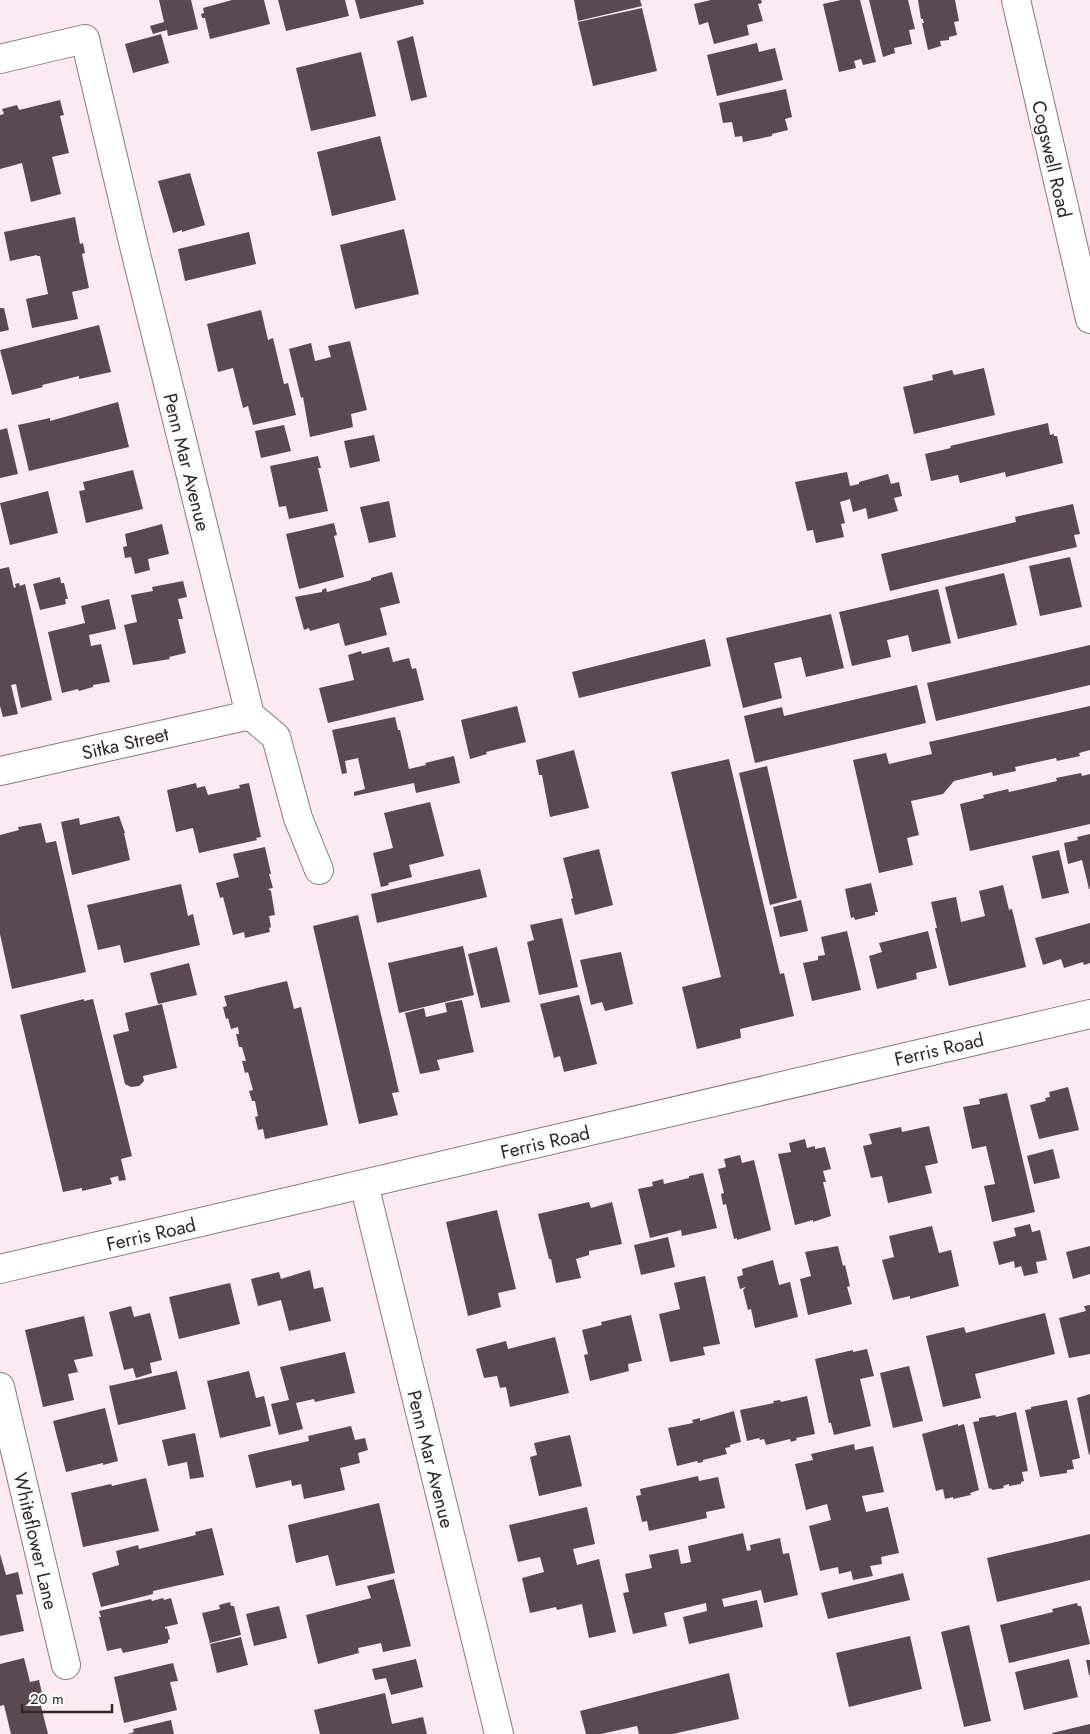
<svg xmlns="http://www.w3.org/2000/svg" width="1090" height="1734" font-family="Jost,sans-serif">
<rect width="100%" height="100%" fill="#fbeaf2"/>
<g fill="#584a50">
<polygon points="159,0 191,0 198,29 168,36 167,30 153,34 150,26 164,22"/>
<polygon points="232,0 264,0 270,24 210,39 205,18 202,18 201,14 204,13 203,8"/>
<polygon points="278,0 345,0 349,16 286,31"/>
<polygon points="355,0 423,0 424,4 360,19"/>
<polygon points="574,0 640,0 642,6 578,21"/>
<polygon points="711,0 761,0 762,3 758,4 763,21 747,25 749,35 714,44 708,22 699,25 694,4"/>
<polygon points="841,0 860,0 876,62 863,65 861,59 854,61 856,68 839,72 823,4"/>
<polygon points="869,0 908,0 915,29 909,30 912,44 894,48 895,53 883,57"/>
<polygon points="918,0 955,0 959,21 954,22 957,35 949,37 949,40 940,41 941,46 928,50 922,23 924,23 923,19 921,19"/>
<polygon points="642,8 657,71 593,86 578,22"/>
<polygon points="161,34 169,63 133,73 125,44"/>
<polygon points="413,36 427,97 411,101 397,41"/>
<polygon points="757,43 759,52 775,48 783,80 717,96 707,55"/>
<polygon points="361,52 376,116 311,131 296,68"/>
<polygon points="786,89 792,117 785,119 788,130 772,134 772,136 743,142 742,136 735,137 732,122 723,123 719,103"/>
<polygon points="60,100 64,115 60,116 69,153 52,157 61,194 31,202 22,163 0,169 0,115 4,114 2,109 17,105 19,110"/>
<polygon points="380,136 396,200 332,216 317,152"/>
<polygon points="190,173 205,225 182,232 182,230 173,233 158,181"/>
<polygon points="75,217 80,244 83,243 85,253 82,254 89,288 72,292 78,319 32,328 26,299 48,294 40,256 37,256 37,255 10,261 4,232"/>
<polygon points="404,229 419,294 355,309 340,245"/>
<polygon points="249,232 256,264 185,281 178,249"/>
<polygon points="0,308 4,308 9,330 0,332"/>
<polygon points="261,310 268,340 273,338 284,384 288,383 296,415 253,425 248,406 243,408 233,368 218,372 207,324"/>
<polygon points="99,325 111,372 79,379 79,376 42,385 43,387 12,395 0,350"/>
<polygon points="350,341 367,410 351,414 353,427 310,437 303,397 301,398 289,349 311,343 315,361 331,357 328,346"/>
<polygon points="984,368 995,415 914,434 903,387 933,380 932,375 952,370 954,375"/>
<polygon points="118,402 129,447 29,471 18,425 50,418 50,421"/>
<polygon points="1048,423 1050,435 1054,434 1054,436 1057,436 1063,463 1006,477 1005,472 960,483 958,475 931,481 925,454 951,448 950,446"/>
<polygon points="284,425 291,451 261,458 255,431"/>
<polygon points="7,428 18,474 0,478 0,430"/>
<polygon points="374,435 380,461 350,468 344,441"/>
<polygon points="318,456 321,468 318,468 328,511 289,519 286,506 279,507 270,466"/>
<polygon points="133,470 143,509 86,523 79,491 85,490 83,482"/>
<polygon points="847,472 850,486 859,484 859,482 888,474 891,484 899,482 902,496 894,498 898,511 868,519 866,508 853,512 850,499 840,502 845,523 841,524 844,537 816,543 813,530 807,531 795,482"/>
<polygon points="48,491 58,533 10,545 0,503"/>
<polygon points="389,501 396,537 369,543 360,507"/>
<polygon points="1073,504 1080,534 1074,535 1077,547 890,591 881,554 1016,522 1015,517"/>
<polygon points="334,523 337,535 334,536 344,577 299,589 286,534"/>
<polygon points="162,524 169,554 148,559 150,570 135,574 131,557 125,558 123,547 127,546 125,534"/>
<polygon points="1070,557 1082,607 1040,616 1029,566"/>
<polygon points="9,567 14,588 16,587 15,584 19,583 20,586 25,584 52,700 21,708 16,684 11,685 18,714 3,717 0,706 0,569"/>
<polygon points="392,572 400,603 380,608 387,635 345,646 339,623 310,631 309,628 304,630 295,597 322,592 322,590 326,588 327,592 371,580 371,578"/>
<polygon points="1004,573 1017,625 958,639 945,587"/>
<polygon points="60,577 61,583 64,583 68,599 65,599 66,604 40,610 33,584"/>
<polygon points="183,581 187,597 178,599 183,619 178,619 186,653 169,657 170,659 133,665 124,625 137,622 131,595 153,591 152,587"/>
<polygon points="938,589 951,643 912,652 908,635 887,640 891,657 852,666 839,612"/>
<polygon points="109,599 116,629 89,635 91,646 101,644 110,682 93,685 93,687 79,691 78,689 62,693 48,632 85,623 81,606"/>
<polygon points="831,614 844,668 806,677 801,657 774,663 782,698 743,708 726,638"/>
<polygon points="705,639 711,666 579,698 572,672"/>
<polygon points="1090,645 1090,685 936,721 927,683"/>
<polygon points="389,647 393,662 409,658 412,669 416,668 424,700 328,723 319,688 354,680 348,655 361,651 362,654"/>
<polygon points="917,685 926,723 755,763 744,716 782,707 784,716"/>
<polygon points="517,706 526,742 486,752 487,754 470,759 461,720"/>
<polygon points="1090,706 1090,750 1079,753 1080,756 1057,761 1056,758 1015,767 1016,771 993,776 992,772 954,781 943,794 911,801 919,835 907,838 913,865 879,873 853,760 886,753 889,764 932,754 929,742"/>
<polygon points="395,717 398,730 400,730 409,769 426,765 425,763 454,756 460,783 416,793 414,783 354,796 354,792 365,789 358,758 345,761 347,773 342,774 332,730"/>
<polygon points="574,750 589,808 550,817 542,775 539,775 536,760"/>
<polygon points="729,759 780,974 784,973 794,1016 740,1029 741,1038 697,1049 682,987 721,977 671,772"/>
<polygon points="767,766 797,898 770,905 739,773"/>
<polygon points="1081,773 1082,776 1090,774 1090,824 970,851 960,804 984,798 983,795 1008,789 1009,792 1057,781 1056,778"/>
<polygon points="196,783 197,788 205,786 208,795 240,788 239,785 249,783 261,837 256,838 257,840 199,853 193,828 176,832 167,790"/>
<polygon points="430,802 444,856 409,865 412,877 388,883 389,885 381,887 373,853 393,848 384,813"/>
<polygon points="119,816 125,833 124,833 130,860 72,875 61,822 79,818 80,825"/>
<polygon points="41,823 46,843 56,841 86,972 12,989 0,934 0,835 19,830 18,827"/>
<polygon points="1090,834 1090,889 1089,889 1082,860 1068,864 1064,843 1078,840 1077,837"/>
<polygon points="265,847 271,874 269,874 273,888 268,889 271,891 275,915 269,916 271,927 269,928 270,932 245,938 244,932 233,935 223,897 220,898 216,883 239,877 233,854"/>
<polygon points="599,849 613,905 575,915 571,899 573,898 563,858"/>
<polygon points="1059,850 1069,893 1042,899 1032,856"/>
<polygon points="480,869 487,897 377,923 371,894"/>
<polygon points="871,883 878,912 875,912 875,915 855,920 854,917 851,918 845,889"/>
<polygon points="181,884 188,916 193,914 200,945 124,963 120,945 98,950 87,905"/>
<polygon points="1003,885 1009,910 1012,909 1026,967 949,986 935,928 937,928 931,902 956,897 961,922 985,916 979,891"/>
<polygon points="801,900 808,931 780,937 773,907"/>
<polygon points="358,915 399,1092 392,1093 398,1115 359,1124 313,926"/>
<polygon points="562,918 578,987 539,995 527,942 534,940 530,925"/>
<polygon points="1090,923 1090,963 1084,965 1083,962 1064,968 1061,959 1043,965 1035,938"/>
<polygon points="847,931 861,990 812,1001 803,963 818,960 818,956 825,955 821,937"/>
<polygon points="928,931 937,968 916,973 917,979 877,989 869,956 882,952 879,943"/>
<polygon points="463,946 474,995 399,1013 388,963"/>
<polygon points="497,947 510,1002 481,1008 468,954"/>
<polygon points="621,952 633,1004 605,1011 602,1002 591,1005 580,960"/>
<polygon points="189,963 197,995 158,1004 150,973"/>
<polygon points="287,981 294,1009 301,1007 328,1125 265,1139 263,1129 258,1130 255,1117 258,1116 255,1101 252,1101 249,1091 253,1090 248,1072 245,1073 242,1061 246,1061 242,1047 239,1047 236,1034 239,1034 238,1027 231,1029 228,1018 226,1019 223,1007 227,1006 224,996"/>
<polygon points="579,995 597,1064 564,1072 560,1056 554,1058 540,1004"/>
<polygon points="84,999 84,1001 93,999 132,1156 121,1159 126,1180 119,1181 118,1176 110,1178 112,1184 82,1191 82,1188 63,1192 20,1015"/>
<polygon points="462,1000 474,1052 437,1060 440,1070 420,1074 405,1013 424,1008 426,1017 447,1012 445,1003"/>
<polygon points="162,1004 177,1068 143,1076 144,1081 139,1086 131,1087 125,1084 113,1035 129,1031 125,1013"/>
<polygon points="1068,1087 1079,1130 1039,1139 1030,1105 1046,1101 1045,1098 1050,1097 1049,1092"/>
<polygon points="1007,1093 1035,1212 992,1222 984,1186 995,1184 986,1146 972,1149 963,1107 980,1104 979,1099"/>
<polygon points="929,1126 938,1163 925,1166 932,1193 888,1203 882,1176 871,1178 863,1146 872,1144 869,1134 901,1127 902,1132"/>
<polygon points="805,1139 807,1148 815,1146 815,1149 825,1147 831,1169 823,1171 826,1182 823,1182 831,1216 813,1222 813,1220 795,1225 778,1154 791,1152 789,1143"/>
<polygon points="1053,1149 1060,1178 1034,1184 1027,1156"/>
<polygon points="740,1155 742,1163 754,1160 771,1230 737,1240 737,1238 734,1239 726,1204 723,1205 721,1194 724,1193 718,1169 726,1167 724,1159"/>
<polygon points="703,1173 717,1228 682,1236 681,1230 650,1238 638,1189 653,1186 652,1182 663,1179 664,1184 689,1178 689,1176"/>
<polygon points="589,1202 591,1208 612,1202 622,1244 589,1251 589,1255 576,1259 581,1278 556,1283 551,1259 549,1259 538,1214"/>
<polygon points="497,1210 516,1289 498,1293 501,1307 468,1316 446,1222"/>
<polygon points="1030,1224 1032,1232 1040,1230 1047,1260 1036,1262 1038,1273 1024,1276 1021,1266 1015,1268 1014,1261 999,1265 993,1242 1016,1236 1014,1228"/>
<polygon points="932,1226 939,1253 951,1250 959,1286 910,1299 910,1296 893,1300 882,1260 894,1257 889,1236"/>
<polygon points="668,1237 675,1267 641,1275 634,1245"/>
<polygon points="838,1246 843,1266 845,1265 850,1286 847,1287 852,1304 808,1315 800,1279 811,1276 805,1252"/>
<polygon points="1090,1246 1090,1274 1073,1279 1066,1252"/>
<polygon points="773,1260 779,1285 790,1282 798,1317 755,1328 751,1309 748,1310 743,1290 746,1287 740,1289 737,1277 743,1275 742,1269"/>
<polygon points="310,1270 314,1289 323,1287 331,1321 289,1331 281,1300 258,1306 251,1279 279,1272 281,1279"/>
<polygon points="705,1276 720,1344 703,1347 705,1355 670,1362 659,1314 680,1309 674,1283"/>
<polygon points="230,1283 240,1324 179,1339 169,1297"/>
<polygon points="1090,1305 1090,1354 1069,1358 1059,1318 1086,1311 1084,1306"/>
<polygon points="131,1306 134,1317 150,1313 162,1360 150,1363 152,1373 136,1378 133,1368 124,1370 109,1312"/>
<polygon points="1045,1313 1055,1354 975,1374 981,1398 943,1407 926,1336 964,1327 966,1333"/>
<polygon points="631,1315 642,1361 628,1364 629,1371 590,1381 584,1355 588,1354 582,1330 602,1325 601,1322"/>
<polygon points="84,1316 93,1356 74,1360 78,1372 68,1374 74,1400 43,1407 25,1330"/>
<polygon points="555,1337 569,1393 510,1407 506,1387 500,1388 497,1376 484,1378 476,1349 506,1341 508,1349"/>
<polygon points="867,1349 874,1376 860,1379 871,1426 834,1435 831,1423 829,1423 815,1359 853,1350 853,1352"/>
<polygon points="345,1352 355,1393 315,1402 314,1399 296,1403 303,1429 279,1435 271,1404 289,1400 280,1367"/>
<polygon points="909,1366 923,1421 893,1428 880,1373"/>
<polygon points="177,1371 186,1409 118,1425 109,1386"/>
<polygon points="249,1371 256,1398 264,1396 271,1426 220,1438 207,1381"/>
<polygon points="1090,1394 1090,1454 1089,1455 1077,1398"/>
<polygon points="807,1396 815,1434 796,1438 797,1440 791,1442 790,1439 766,1445 764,1439 760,1440 759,1438 747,1441 740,1410 774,1403 773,1401 780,1400 781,1402"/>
<polygon points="1067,1400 1080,1458 1072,1460 1074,1469 1067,1470 1067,1473 1040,1477 1025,1410 1031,1409 1031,1407"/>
<polygon points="105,1408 118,1461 103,1465 103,1463 66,1472 53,1421"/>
<polygon points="734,1411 741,1442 730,1445 730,1447 725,1448 727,1454 703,1460 703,1462 698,1463 697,1461 677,1466 668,1428 693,1423 692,1420 700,1418 700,1421"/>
<polygon points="1016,1412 1028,1471 1022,1472 1024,1481 1021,1482 1021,1484 1009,1486 1009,1484 1003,1486 1004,1488 992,1490 991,1488 989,1489 973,1422 979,1421 979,1418 995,1415 996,1417"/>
<polygon points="958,1424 958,1426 964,1424 979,1490 970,1493 971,1495 953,1499 953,1497 945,1499 943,1489 936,1491 922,1434"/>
<polygon points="351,1426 355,1440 365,1438 368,1450 358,1453 360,1463 340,1468 345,1490 304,1499 301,1484 292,1486 291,1480 256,1488 248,1455 309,1441 308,1436"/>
<polygon points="195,1433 204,1477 190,1479 187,1462 168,1466 162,1440"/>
<polygon points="570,1435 582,1486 539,1496 530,1457 537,1455 534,1443"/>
<polygon points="854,1444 855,1450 873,1446 884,1492 862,1496 866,1512 888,1507 899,1553 881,1557 882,1564 870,1566 873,1576 853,1580 851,1571 839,1574 838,1567 820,1571 809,1526 831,1520 827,1504 806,1510 795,1464 813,1460 811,1454"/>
<polygon points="698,1476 699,1481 718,1477 725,1508 706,1512 707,1518 649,1531 647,1521 642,1522 636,1496 641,1495 640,1489"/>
<polygon points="146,1478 159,1531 83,1547 71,1493 111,1484 112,1486"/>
<polygon points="379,1503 395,1573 336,1586 328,1555 296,1563 288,1525"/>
<polygon points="587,1507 595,1544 573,1549 577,1565 599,1559 616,1632 589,1638 582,1604 557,1610 556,1607 530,1613 522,1578 544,1572 540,1557 518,1562 509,1525"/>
<polygon points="212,1528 224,1575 153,1591 153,1594 101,1607 92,1573 119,1565 116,1551 138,1545 139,1549 196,1535 195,1532"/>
<polygon points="743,1533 747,1551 751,1550 750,1545 780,1538 783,1554 789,1553 798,1595 764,1603 761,1590 722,1599 724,1607 757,1600 763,1627 689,1644 683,1617 707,1611 706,1603 664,1613 667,1626 633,1634 623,1593 629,1592 625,1574 652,1568 649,1555 678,1549 681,1564 691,1562 688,1546"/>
<polygon points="1090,1534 1090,1580 997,1602 987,1558"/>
<polygon points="0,1554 6,1575 18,1572 23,1594 16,1595 24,1631 0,1636"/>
<polygon points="903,1573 910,1600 828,1619 821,1593"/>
<polygon points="394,1579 411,1646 383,1652 381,1643 358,1648 359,1653 318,1664 306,1615 371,1598 367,1586"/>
<polygon points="163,1598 164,1600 171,1598 178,1624 165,1627 165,1629 167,1628 170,1639 168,1640 168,1643 123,1653 121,1648 107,1651 99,1617 101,1617 99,1611 151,1599 152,1601"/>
<polygon points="230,1602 231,1606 234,1606 241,1635 210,1643 202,1613 220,1609 219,1605"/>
<polygon points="1077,1603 1078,1606 1081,1606 1090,1644 1009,1663 1000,1625 1053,1612 1052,1609"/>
<polygon points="279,1606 287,1638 254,1646 246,1614"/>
<polygon points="969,1625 991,1721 964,1727 941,1632"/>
<polygon points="910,1636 922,1689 849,1707 836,1653"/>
<polygon points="241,1637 248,1665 217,1673 210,1644"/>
<polygon points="24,1658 30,1682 39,1680 44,1702 40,1702 48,1734 11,1734 4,1705 0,1706 0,1664"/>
<polygon points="416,1659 423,1687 391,1695 386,1678 375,1680 372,1669"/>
<polygon points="1069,1659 1078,1697 1024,1710 1015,1672"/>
<polygon points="1086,1660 1090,1660 1090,1675 1089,1675"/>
<polygon points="173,1663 178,1681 170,1682 177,1710 124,1723 114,1677"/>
<polygon points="729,1673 739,1719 673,1734 639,1734 637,1726 601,1734 586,1734 580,1711"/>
<polygon points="385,1693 392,1724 423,1717 427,1734 320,1734 314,1710"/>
<polygon points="171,1720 174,1734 128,1734 134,1732 133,1729"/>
<polygon points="1090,1724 1090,1734 1052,1734 1052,1733"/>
</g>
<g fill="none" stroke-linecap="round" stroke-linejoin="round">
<g stroke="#887980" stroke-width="30">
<g id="minor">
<polyline points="1016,0 1090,319"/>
<polyline points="0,59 85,39 135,250 250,715 276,737 298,818 319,870"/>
<polyline points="0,771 250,715"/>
<polyline points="364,1184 499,1734"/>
<polyline points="0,1269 1090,1014"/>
<polyline points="0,1387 66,1665"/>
</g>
</g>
<use href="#minor" stroke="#fff" stroke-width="28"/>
</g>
<g text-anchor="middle" stroke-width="5" stroke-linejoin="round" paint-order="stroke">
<g font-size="19" fill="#2d272a" stroke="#fdfdfd">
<text transform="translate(1052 159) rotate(77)" y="7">Cogswell Road</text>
<text transform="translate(187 462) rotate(76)" y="7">Penn Mar Avenue</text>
<text transform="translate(125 743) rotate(-13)" y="7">Sitka Street</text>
<text transform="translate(939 1049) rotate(-13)" y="7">Ferris Road</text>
<text transform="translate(545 1142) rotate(-13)" y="7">Ferris Road</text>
<text transform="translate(151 1234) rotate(-13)" y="7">Ferris Road</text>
<text transform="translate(431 1459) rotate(76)" y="7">Penn Mar Avenue</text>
<text transform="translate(36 1541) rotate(77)" y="7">Whiteflower Lane</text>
</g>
</g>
<path d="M22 1704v8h90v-8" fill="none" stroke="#2d272a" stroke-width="2.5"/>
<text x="30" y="1704" font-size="15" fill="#2d272a" stroke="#fdfdfd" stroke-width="4" paint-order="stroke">20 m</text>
</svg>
